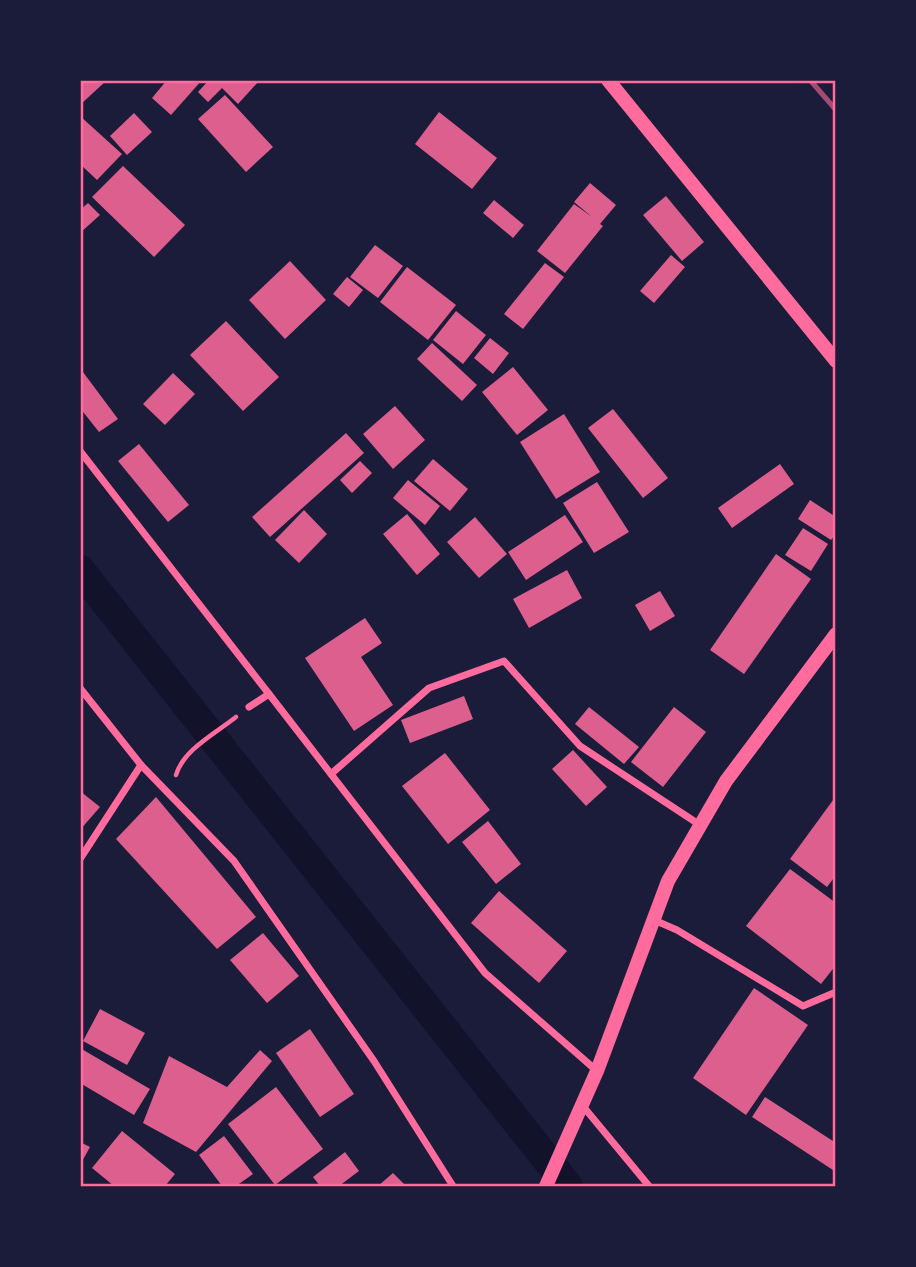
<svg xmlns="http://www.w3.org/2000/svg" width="916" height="1267" font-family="'DM Sans',sans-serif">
<rect width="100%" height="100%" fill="#1b1b3a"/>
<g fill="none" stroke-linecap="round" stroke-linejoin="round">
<polyline stroke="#12122b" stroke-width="30" points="80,570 568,1186"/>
</g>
<g fill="#dd5f8e">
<polygon points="80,80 107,80 80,105"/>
<polygon points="167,80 202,80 171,115 152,98"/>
<polygon points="209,80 260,80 238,104 222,88 208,102 198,92"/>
<polygon points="225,95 273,147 246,172 198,119"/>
<polygon points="439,112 497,158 472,189 415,144"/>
<polygon points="134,113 152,132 127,155 110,136"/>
<polygon points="80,116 122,154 97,180 80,164"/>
<polygon points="123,166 185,225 154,257 92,197"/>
<polygon points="590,183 616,205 600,224 603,226 565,273 537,251 574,204 592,217 574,202"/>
<polygon points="666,196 704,242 682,261 643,215"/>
<polygon points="494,200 524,225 513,238 483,213"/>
<polygon points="88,203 100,215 80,233 80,210"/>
<polygon points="375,245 403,266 378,298 350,277"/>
<polygon points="671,255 685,267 654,303 640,291"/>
<polygon points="290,261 326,300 285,339 249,300"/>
<polygon points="545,263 564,277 523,329 504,314"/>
<polygon points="407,267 456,305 428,340 380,302"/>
<polygon points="347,277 363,290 349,307 333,294"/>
<polygon points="456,311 486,335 463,364 433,340"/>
<polygon points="226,321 279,377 243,411 190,355"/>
<polygon points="490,338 509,353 493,374 474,358"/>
<polygon points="432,343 477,385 462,401 417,359"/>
<polygon points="513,367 548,410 517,435 482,392"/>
<polygon points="80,368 118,419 99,432 80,408"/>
<polygon points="173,373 195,394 165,425 143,404"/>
<polygon points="395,406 425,440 393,469 363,434"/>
<polygon points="613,409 668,478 643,498 588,428"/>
<polygon points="564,414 600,472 556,499 520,442"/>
<polygon points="346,433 364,453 270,537 252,517"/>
<polygon points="139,444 189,505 168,522 118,461"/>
<polygon points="433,459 468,489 450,511 414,481"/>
<polygon points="360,461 372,473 352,493 340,480"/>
<polygon points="780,464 794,484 732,528 718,508"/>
<polygon points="408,480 440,506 425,525 393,498"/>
<polygon points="597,482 629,532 594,553 563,503"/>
<polygon points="810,500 836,517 836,534 831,540 798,519"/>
<polygon points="304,510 327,534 299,563 275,540"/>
<polygon points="407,514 440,554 417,575 383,534"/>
<polygon points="565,515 583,542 526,580 508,552"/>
<polygon points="475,517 507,554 479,578 447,542"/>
<polygon points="803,528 828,544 811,571 785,555"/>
<polygon points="776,554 811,579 744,674 710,650"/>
<polygon points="567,570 582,598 529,628 513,599"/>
<polygon points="660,591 675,616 650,631 635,605"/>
<polygon points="365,618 382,643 361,657 393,705 354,731 305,658"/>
<polygon points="464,696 473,719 410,743 401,720"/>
<polygon points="589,707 639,747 624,764 575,724"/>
<polygon points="674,707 706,732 663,787 631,762"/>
<polygon points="573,750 607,787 586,806 552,769"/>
<polygon points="445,753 490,810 448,844 402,786"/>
<polygon points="80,791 100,807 80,830"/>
<polygon points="836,796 836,875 827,887 790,859"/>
<polygon points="156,797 256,917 217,949 116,839"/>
<polygon points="488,821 521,864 496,884 462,842"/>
<polygon points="790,869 836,903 836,965 821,984 746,926"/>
<polygon points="499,891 567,951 539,983 471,923"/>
<polygon points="263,933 299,976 267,1003 230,960"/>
<polygon points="754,988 808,1025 746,1115 693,1078"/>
<polygon points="100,1009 145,1033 127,1065 83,1041"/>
<polygon points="310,1029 354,1094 320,1117 276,1053"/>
<polygon points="80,1048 150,1089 134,1115 80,1083"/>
<polygon points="260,1050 272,1061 196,1152 143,1123 169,1056 227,1087"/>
<polygon points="276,1087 323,1149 275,1185 228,1124"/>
<polygon points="765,1097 836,1143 836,1172 752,1117"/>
<polygon points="122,1131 175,1174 165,1186 114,1186 92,1168"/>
<polygon points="224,1136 253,1174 236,1186 222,1186 199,1155"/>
<polygon points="80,1142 90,1147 80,1165"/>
<polygon points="345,1152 359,1171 339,1186 320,1186 313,1177"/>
<polygon points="393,1173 406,1186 378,1186"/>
</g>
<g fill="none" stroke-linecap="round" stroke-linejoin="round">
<path stroke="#ff6b9d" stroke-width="4.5" d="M176 775C183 750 216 733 236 717"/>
<g stroke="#ff6b9d" stroke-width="7">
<polyline points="80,451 269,694 249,707"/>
<polyline points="80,688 141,765 80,859"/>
<polyline points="269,694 485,973 597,1071"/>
<polyline points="141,765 234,861 374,1061 453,1186"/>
<polyline points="331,774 429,688 504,661 580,746 700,825"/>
<polyline points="654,920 677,930 803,1006 836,992"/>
<polyline points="582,1105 649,1186"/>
</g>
<g stroke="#ff6b9d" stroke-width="14">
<polyline points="608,80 836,361"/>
<polyline points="546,1186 597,1071 668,881 726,781 836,634"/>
</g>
<polyline stroke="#a44b75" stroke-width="5" points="810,80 836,110"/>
</g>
<rect width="916" height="1267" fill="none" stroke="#1b1b3a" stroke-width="164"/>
<rect x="82" y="82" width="752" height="1103" fill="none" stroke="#ff6b9d" stroke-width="2.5"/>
</svg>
